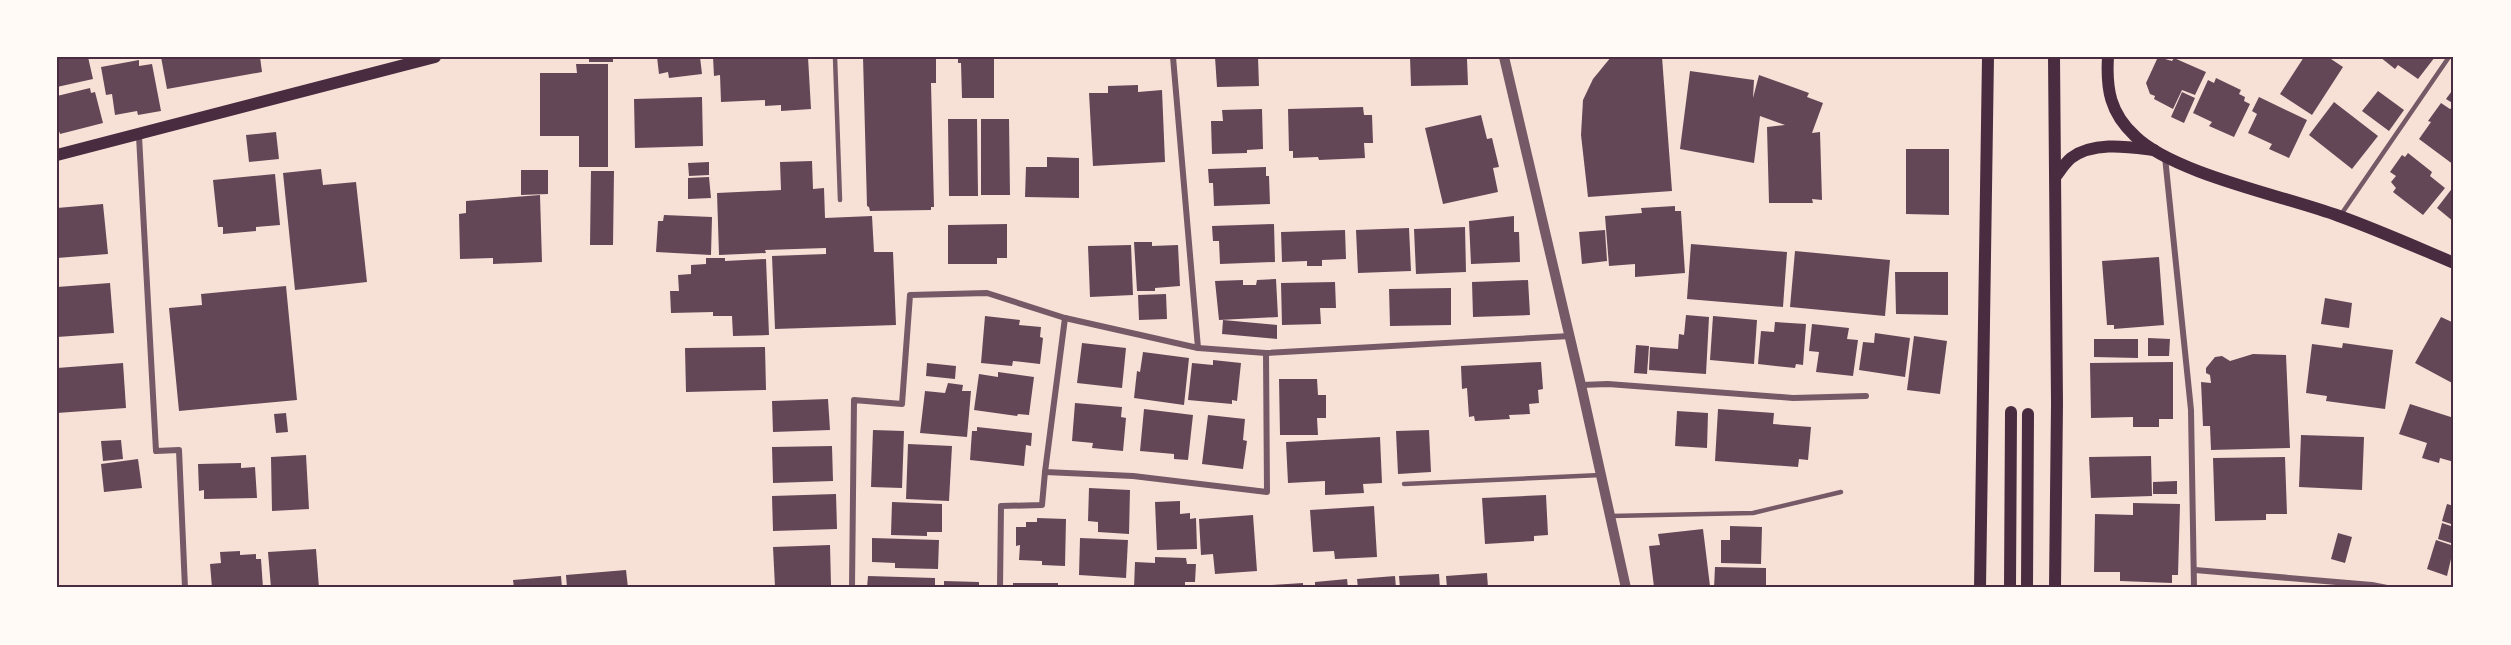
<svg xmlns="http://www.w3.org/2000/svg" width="2511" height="645" font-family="Figtree,sans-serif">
<rect width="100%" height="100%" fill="#f7e1d7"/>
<g fill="#644757">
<polygon points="57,57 88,57 93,79 57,87"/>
<polygon points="161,57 260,57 262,72 167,89"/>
<rect x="589" y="57" width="24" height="5"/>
<polygon points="657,57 700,57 702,74 669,78 668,72 659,74"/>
<polygon points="713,57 808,57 811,109 781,111 781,105 765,106 765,100 721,102 720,75 714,76"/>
<polygon points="863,57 936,57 936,83 931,83 934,207 931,207 931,210 870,211 869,207 867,206"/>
<polygon points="958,57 994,57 994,98 962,98 961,63 958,63"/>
<polygon points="1215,57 1258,57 1259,86 1217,87"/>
<polygon points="1410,57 1473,57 1467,59 1468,85 1411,86"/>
<polygon points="1611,57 1662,57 1672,191 1588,197 1581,135 1583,100 1593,79"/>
<polygon points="2158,57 2172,61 2174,58 2206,72 2195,95 2182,90 2173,109 2154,99 2155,96 2150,94 2146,83"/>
<polygon points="2304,57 2328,57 2343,67 2312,115 2280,94"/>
<polygon points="2380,57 2435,57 2418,79 2398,65 2395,69"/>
<polygon points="139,60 139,66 152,64 161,111 138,115 137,111 115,115 112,94 106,95 101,67"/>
<polygon points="576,64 608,64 608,167 579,167 579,136 540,136 540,73 577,73"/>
<polygon points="1690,71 1754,80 1753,98 1759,75 1809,93 1807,97 1823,103 1812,133 1820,132 1822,200 1812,199 1813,203 1769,203 1767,127 1785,125 1760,116 1754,163 1680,149"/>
<polygon points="2216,78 2241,90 2239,94 2245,97 2244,101 2250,104 2234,137 2209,126 2212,122 2193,113 2208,80 2214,83"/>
<polygon points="1138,85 1138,92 1162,90 1165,162 1093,166 1089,93 1108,93 1108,86"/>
<polygon points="90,88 91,93 95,92 103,123 60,134 57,125 57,96"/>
<polygon points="2454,88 2454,104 2446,99"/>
<polygon points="2378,91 2404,110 2389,131 2362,111"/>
<polygon points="2182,92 2195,98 2184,123 2171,117"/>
<polygon points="702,97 703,146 635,148 634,99"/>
<polygon points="2259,97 2307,120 2289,158 2269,149 2272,144 2248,133 2257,114 2252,111"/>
<polygon points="2334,102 2378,136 2352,169 2309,135"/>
<polygon points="2441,103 2450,109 2454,107 2454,165 2419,139 2431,122 2428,121"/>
<polygon points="1363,107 1364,115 1372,115 1373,143 1364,143 1365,158 1319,160 1318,157 1293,158 1293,151 1289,151 1288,109"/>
<polygon points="1262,109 1263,149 1247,150 1247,153 1212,154 1211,121 1223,121 1222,110"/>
<polygon points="1481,115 1487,139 1492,138 1499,167 1493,168 1498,192 1443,204 1425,128"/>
<polygon points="948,119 977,119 978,196 949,196"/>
<polygon points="981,119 1009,119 1010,195 981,195"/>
<polygon points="276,132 279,159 249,162 246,135"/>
<polygon points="1906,149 1949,149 1949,215 1906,214"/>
<polygon points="2408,153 2432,172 2430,176 2445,188 2423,215 2393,192 2396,188 2391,182 2396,176 2390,172 2402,155 2405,157"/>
<polygon points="1047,157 1079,158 1079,198 1025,197 1026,167 1047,167"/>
<polygon points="812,161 813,189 824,188 825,218 872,216 874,252 893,252 896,325 775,329 772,256 826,254 826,248 765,250 766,253 719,255 717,193 781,190 780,162"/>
<polygon points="709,162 709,175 689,176 688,163"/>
<polygon points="1266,167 1266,176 1269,176 1270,204 1214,206 1213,183 1209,183 1208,169"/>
<polygon points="321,169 323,185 356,182 367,282 295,290 283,173"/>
<polygon points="521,170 548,170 548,194 521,195"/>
<polygon points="591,171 614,171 613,245 590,245"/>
<polygon points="275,174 280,225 256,227 256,231 223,234 223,227 218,227 213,180"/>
<polygon points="709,177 711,198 688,199 688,178"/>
<polygon points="2454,186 2454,222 2437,208"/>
<polygon points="540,195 542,262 493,264 493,258 460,259 459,214 466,213 466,201"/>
<polygon points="103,204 108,254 57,258 57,208"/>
<polygon points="1675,206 1675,211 1681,211 1685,273 1635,277 1635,264 1609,266 1605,216 1642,213 1641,208"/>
<polygon points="664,215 712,217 711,255 656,252 658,221 663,221"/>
<polygon points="1514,216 1514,232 1519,232 1520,262 1471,264 1469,221"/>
<polygon points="1007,224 1007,258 997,258 997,264 948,264 948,225"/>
<polygon points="1274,224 1275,262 1220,264 1219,241 1213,241 1212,226"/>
<polygon points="1465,227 1466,272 1416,274 1414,229"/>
<polygon points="1409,228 1411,271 1358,273 1356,230"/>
<polygon points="1345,230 1346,259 1322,260 1322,266 1307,266 1307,261 1282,262 1281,232"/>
<polygon points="1605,230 1607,261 1582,264 1579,232"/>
<polygon points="1134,242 1152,242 1152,246 1178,245 1180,286 1155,288 1155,291 1137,291"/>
<polygon points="1691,244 1787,252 1783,307 1687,299"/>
<polygon points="1131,245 1133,295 1090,297 1088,246"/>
<polygon points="1795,251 1890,260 1885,316 1790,307"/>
<polygon points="2159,257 2164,325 2114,329 2114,325 2107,325 2102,261"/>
<polygon points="706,258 725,258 725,261 766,259 769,335 733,336 732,316 713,316 713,312 671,313 670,291 679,291 678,275 691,274 691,265 706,264"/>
<polygon points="1895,272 1948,272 1948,315 1896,314"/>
<polygon points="1276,279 1278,317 1219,320 1215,281 1243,280 1243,285 1256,285 1257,280"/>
<polygon points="1528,280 1530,315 1473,317 1472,282"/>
<polygon points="1335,282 1336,308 1320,308 1321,324 1282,325 1281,283"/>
<polygon points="110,283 114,333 57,337 57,287"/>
<polygon points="286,286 297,400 179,411 169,308 202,305 201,294"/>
<polygon points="1451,288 1451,325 1390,326 1389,289"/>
<polygon points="1166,294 1167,319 1139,320 1138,295"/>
<polygon points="2325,298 2352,303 2349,328 2321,324"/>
<polygon points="1686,315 1709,317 1706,374 1649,370 1650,347 1678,349 1679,334 1684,335"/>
<polygon points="985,316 1020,320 1019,325 1041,327 1040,337 1043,338 1040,364 1013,361 1012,366 981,363"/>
<polygon points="1713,316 1757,320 1754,364 1710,360"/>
<polygon points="2441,317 2454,323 2454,384 2415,363"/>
<polygon points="1223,320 1277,325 1277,339 1222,334"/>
<polygon points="1775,322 1806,324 1803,365 1796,364 1795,368 1758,364 1761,331 1774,332"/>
<polygon points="1812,324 1849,328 1847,339 1858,340 1853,376 1816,372 1819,352 1809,351"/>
<polygon points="1875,333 1910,338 1905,377 1859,370 1863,342 1874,343"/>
<polygon points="1914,336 1947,341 1940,394 1907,390"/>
<polygon points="2148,338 2170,339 2169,356 2148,356"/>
<polygon points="2094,339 2138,339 2138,358 2094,357"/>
<polygon points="1082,343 1126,348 1122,388 1077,383"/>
<polygon points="2343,343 2393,350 2385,409 2326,401 2327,396 2306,393 2312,344 2342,348"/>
<polygon points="1636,345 1649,346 1647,374 1634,373"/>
<polygon points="765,347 766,390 686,392 685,348"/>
<polygon points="1143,352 1189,358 1184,405 1134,398 1137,371 1140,372"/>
<polygon points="2253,354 2286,355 2290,448 2211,450 2210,426 2203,426 2201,382 2211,383 2210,375 2206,373 2206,368 2215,357 2222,356 2230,361"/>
<polygon points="1213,360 1241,363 1237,401 1232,400 1232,404 1188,400 1192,363 1213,365"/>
<polygon points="1541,362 1543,389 1538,390 1539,403 1529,404 1530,414 1509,415 1510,419 1475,421 1474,416 1469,417 1467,388 1462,389 1461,366"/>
<polygon points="2173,362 2173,419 2159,419 2159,427 2133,427 2133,417 2091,418 2090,363"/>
<polygon points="123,363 126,408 57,413 57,368"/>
<polygon points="927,363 956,366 955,379 926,376"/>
<polygon points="998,372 1034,377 1029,415 1018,414 1017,416 974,410 979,374 998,377"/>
<polygon points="1279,379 1317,379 1318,395 1326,395 1326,418 1317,418 1318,435 1280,435"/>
<polygon points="948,383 963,385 962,391 971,391 967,437 920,433 925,391 945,393"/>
<polygon points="828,399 830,430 773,432 772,401"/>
<polygon points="1075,403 1122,407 1121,417 1126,418 1123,451 1092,448 1093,443 1072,441"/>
<polygon points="2410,404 2454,418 2454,462 2440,458 2439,463 2422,458 2427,443 2399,434"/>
<polygon points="1144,409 1193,415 1188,460 1174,459 1174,454 1140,451"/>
<polygon points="1718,409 1774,413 1773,424 1811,427 1808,460 1799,459 1798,467 1715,461"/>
<polygon points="1677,411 1708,413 1707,448 1675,446"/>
<polygon points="286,413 288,432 276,433 274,414"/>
<polygon points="1208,415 1245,419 1243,440 1247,441 1243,469 1202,464"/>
<polygon points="977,427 1032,433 1031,446 1026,445 1024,466 970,460 972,431 977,431"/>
<polygon points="873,430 904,431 902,488 871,487"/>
<polygon points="1429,430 1431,472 1398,474 1396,431"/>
<polygon points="2301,435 2364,437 2362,490 2299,487"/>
<polygon points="1380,437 1382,483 1363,484 1364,493 1325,495 1325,481 1288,483 1286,442"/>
<polygon points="121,440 123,459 103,461 101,441"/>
<polygon points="908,444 952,446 949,501 906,499"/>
<polygon points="832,446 833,481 773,483 772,447"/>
<polygon points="306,455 309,509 272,511 271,457"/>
<polygon points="2151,456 2152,496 2091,498 2089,457"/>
<polygon points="2285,457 2287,514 2266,514 2266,520 2215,521 2213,458"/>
<polygon points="138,459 142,488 104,492 101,464"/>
<polygon points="241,463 241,468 255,467 257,498 204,499 204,490 199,491 198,464"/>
<rect x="57" y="465" width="2" height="36"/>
<polygon points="2177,481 2177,494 2153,494 2153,482"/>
<polygon points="1089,488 1130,490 1129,534 1098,532 1098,522 1088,521"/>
<polygon points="836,494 837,529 773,531 772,496"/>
<polygon points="1546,495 1548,535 1534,536 1534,541 1485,544 1482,498"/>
<polygon points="1180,501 1180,514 1190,513 1190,519 1196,518 1197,549 1157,550 1155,502"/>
<polygon points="892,502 942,504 942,532 927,532 927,536 891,535"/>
<polygon points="2133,503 2180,504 2178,575 2172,575 2172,583 2120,581 2120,572 2094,572 2095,514 2133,515"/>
<polygon points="2447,504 2454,506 2454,525 2442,521"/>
<polygon points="1374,506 1377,557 1335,559 1334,551 1313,552 1310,510"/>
<polygon points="1253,515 1257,571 1215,574 1213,554 1201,555 1199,519"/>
<polygon points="1037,518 1066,519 1065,566 1042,565 1042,561 1019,560 1020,545 1016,546 1016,527 1026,527 1026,522 1037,522"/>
<polygon points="2442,523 2454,527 2454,544 2438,539"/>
<polygon points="1730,526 1762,527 1761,564 1721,563 1721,540 1730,540"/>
<polygon points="1703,529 1710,586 1691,588 1654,587 1649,546 1660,545 1658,534"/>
<polygon points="2338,533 2352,537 2345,563 2331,559"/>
<polygon points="872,538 939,540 938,569 895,568 895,563 872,562"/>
<polygon points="1080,538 1128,540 1126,578 1079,575"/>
<polygon points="2436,540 2454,546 2447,576 2427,569"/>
<polygon points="830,545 831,585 775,587 773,547"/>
<polygon points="316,549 319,588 271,588 268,552"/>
<polygon points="240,551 240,555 256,554 256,559 261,559 263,588 212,588 210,564 221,563 220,552"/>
<polygon points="1155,557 1186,558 1187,564 1196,564 1195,582 1185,582 1185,588 1134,588 1135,562 1155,563"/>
<polygon points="1715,567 1766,568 1766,588 1714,588"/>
<polygon points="626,570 628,588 567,588 566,575"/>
<polygon points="1487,573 1488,588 1447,588 1446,576"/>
<polygon points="1439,574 1440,588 1400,588 1399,576"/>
<polygon points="561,576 562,588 514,588 513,580"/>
<polygon points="868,576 935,578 935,588 867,588"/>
<polygon points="1395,576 1396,588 1358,588 1357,579"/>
<polygon points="1347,579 1348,588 1315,588 1315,582"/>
<polygon points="944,581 979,582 979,588 944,588"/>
<rect x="1013" y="583" width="45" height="5"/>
<polygon points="1303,583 1303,588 1273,588 1272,585"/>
</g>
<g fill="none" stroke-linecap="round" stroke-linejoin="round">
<g stroke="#755966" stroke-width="4.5">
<polyline points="835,57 840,200"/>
<polyline points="2340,216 2449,57"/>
<polyline points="1404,484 1601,475"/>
<polyline points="1611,516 1753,513 1841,492"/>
</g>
<g stroke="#755966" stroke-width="6">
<polyline points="1173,57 1198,348"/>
<polyline points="139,136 156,451 179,450 185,588"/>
<polyline points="2165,157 2191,410 2194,588"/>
<polyline points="1065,318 1045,472 1133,476 1267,492 1266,353"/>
<polyline points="1581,385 1608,384 1793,398 1866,396"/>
<polyline points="2195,570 2372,585 2387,588"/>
<polyline points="852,588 854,400 902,404 910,295 987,293 1065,318 1198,348 1266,353 1570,336"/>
<polyline points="1000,588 1001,506 1042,505 1045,472"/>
</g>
<polyline stroke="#755966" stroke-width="10" points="1504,57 1581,385 1626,588"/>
<g stroke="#4a2c40" stroke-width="12">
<polyline points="2054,57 2057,403 2055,588"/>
<path d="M2108 57C2106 89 2110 113 2135 136 2174 174 2285 196 2339 216 2378 230 2416 247 2454 263"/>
<polyline points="57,155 435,57"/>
<path d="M2056 176C2060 171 2065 163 2071 158 2094 141 2129 147 2154 150"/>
<polyline points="1980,588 1988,57"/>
<polyline points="2010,588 2011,412"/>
<polyline points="2027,588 2028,414"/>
</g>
</g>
<rect width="2511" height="645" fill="none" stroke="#fffaf5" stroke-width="117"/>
<rect x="58" y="58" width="2394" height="528" fill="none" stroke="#4a2c40" stroke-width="2"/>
</svg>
